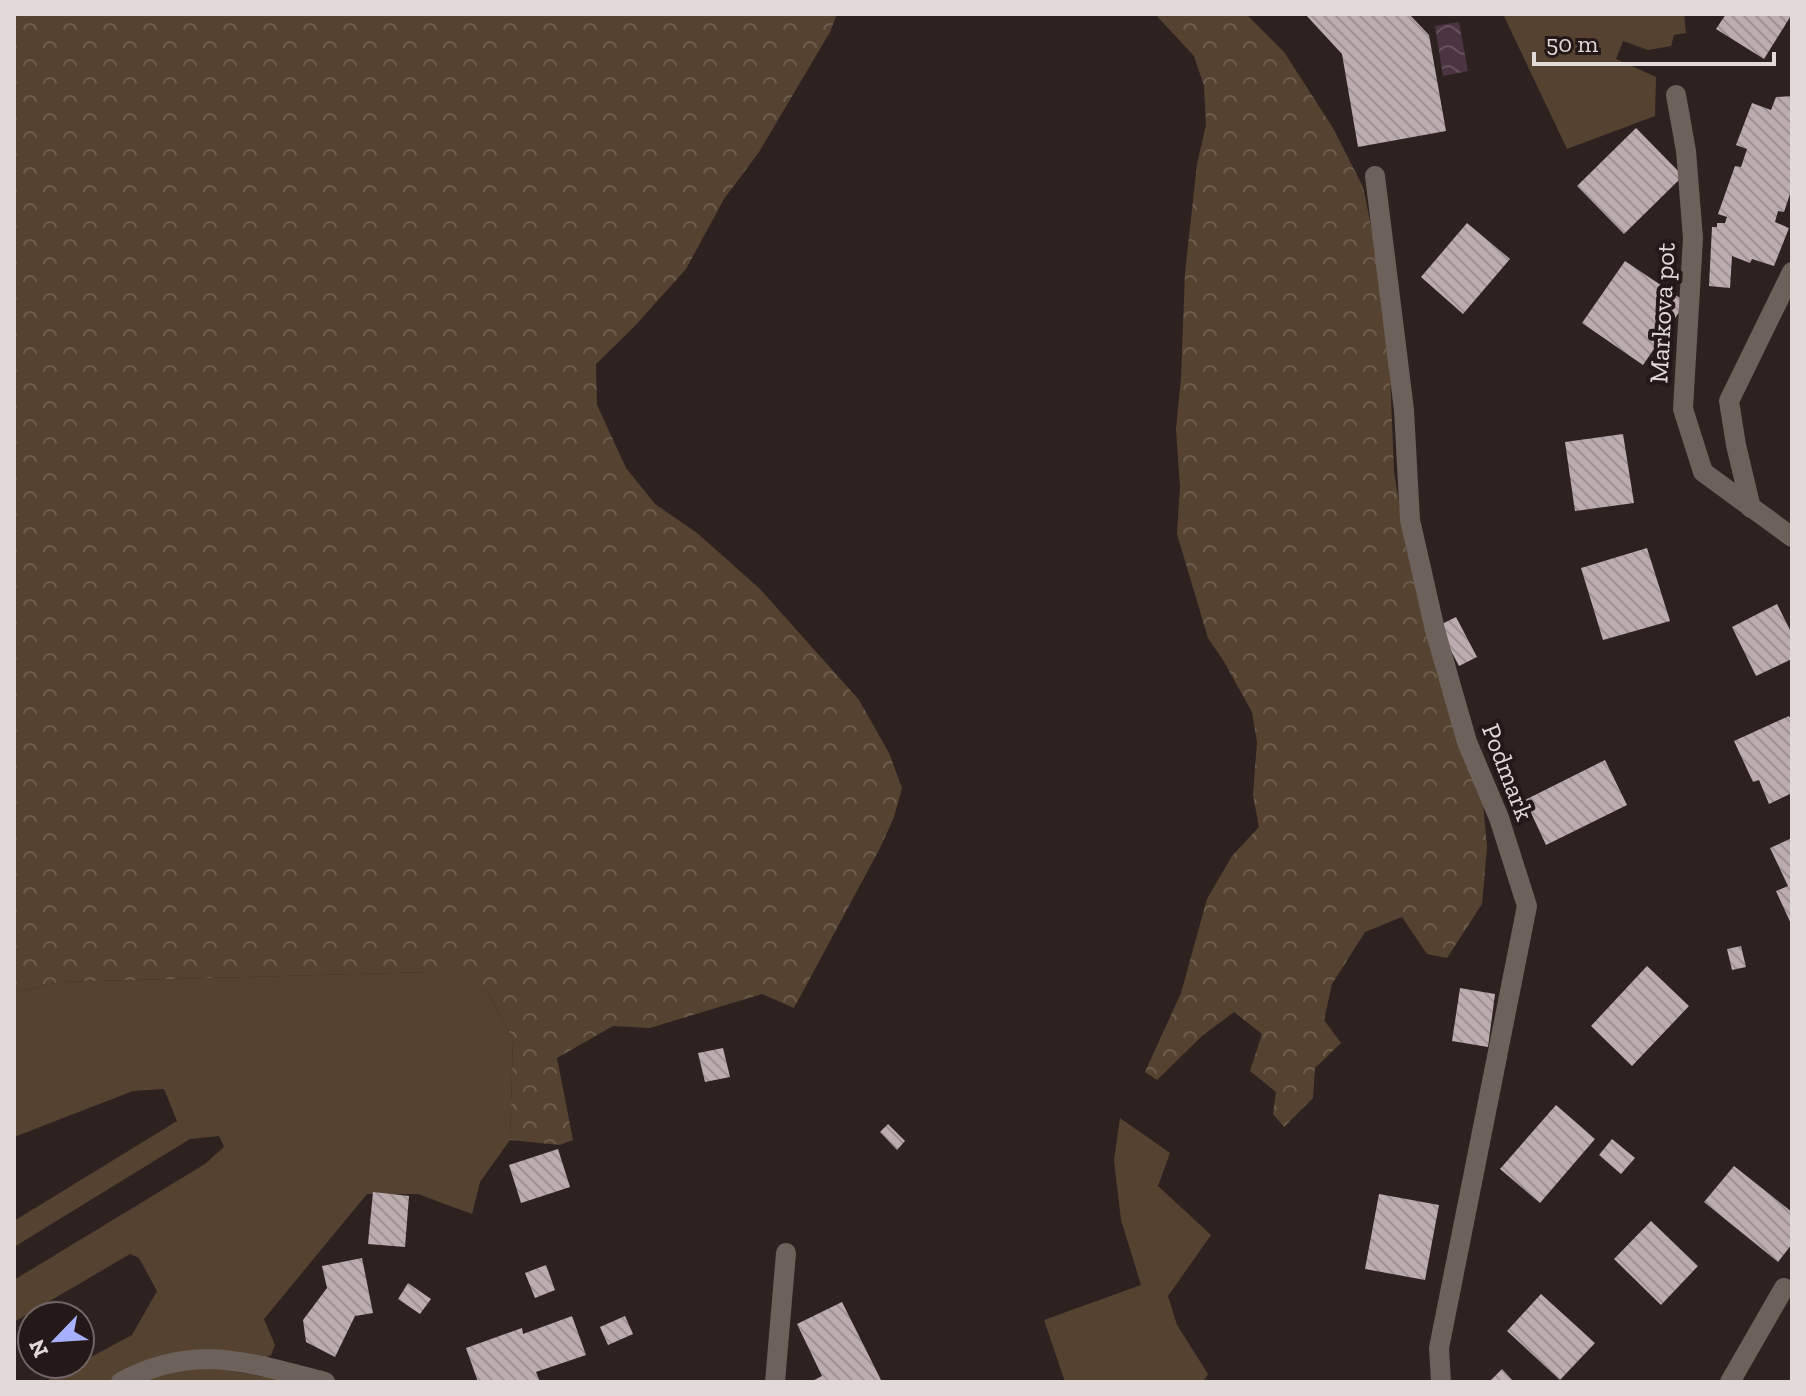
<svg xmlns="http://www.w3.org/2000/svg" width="1806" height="1396" font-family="'Zilla Slab',serif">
<defs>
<pattern id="forest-crowns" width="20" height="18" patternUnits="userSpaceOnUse" patternTransform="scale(2)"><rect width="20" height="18" fill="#564230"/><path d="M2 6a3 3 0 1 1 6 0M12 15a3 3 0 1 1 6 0" fill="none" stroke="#6e5d4d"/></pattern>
<pattern id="water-waves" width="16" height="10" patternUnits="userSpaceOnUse" patternTransform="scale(2)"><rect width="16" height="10" fill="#4c3443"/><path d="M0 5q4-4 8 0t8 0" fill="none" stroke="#66515e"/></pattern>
<pattern id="building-back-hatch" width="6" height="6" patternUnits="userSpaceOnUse" patternTransform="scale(2)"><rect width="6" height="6" fill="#bcacaf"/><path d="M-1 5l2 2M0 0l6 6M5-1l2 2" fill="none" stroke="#9e9194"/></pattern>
</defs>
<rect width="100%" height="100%" fill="#2e2221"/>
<g fill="#564230">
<polygon points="1503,14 1684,14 1686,33 1674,35 1671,46 1648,50 1623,41 1616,59 1656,77 1655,116 1567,149"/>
<polygon points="429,972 452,975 487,991 513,1039 510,1140 480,1182 472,1214 418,1194 367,1194 264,1319 275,1345 271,1355 262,1359 209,1350 166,1354 112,1382 44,1382 132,1335 157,1291 139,1258 130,1254 14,1322 14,1280 205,1164 224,1147 219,1136 190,1139 14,1247 14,1221 177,1121 164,1089 133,1091 14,1137 14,993 59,982"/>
<polygon points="1120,1118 1170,1153 1158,1186 1211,1235 1168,1296 1177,1325 1208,1374 1203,1382 1065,1382 1044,1320 1141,1285 1121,1220 1114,1160"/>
<polygon points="209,1367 294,1382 143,1382 176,1368"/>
</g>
<g fill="url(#forest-crowns)">
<polygon points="14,14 837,14 830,32 759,152 724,199 686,269 633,328 596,364 597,405 626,468 655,504 697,533 759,588 859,700 889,753 902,788 894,817 880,848 794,1008 762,994 650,1028 613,1026 557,1058 573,1140 560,1145 510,1140 513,1039 487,991 452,976 429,972 59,982 14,993"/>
<polygon points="1155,14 1246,14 1284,52 1333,128 1363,187 1382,279 1390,374 1394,471 1406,548 1482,792 1487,847 1482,904 1447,958 1427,954 1402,917 1365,932 1332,984 1324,1020 1341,1043 1315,1068 1313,1098 1284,1127 1273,1114 1276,1092 1250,1071 1262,1034 1234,1012 1202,1036 1157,1080 1145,1072 1181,993 1207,899 1232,856 1259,827 1253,795 1257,742 1252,712 1223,660 1208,638 1177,534 1180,487 1176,429 1181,378 1185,273 1197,164 1206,125 1204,86 1194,56"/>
</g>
<polygon fill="url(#water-waves)" points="1459,22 1468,71 1443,76 1435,26"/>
<g fill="url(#building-back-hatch)">
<polygon points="1305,14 1409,14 1429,35 1446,131 1358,147 1342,54"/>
<polygon points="1726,14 1792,14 1764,59 1716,29"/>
<polygon points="1792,96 1792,188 1784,212 1778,211 1775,222 1789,228 1774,266 1752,259 1750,263 1732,256 1730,288 1709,286 1712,227 1717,227 1717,223 1725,223 1727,217 1718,214 1735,166 1741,167 1747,149 1736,145 1752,103 1771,110 1776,97"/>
<polygon points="1636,128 1683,176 1624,234 1577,186"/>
<polygon points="1467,223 1510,259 1463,314 1421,277"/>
<polygon points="1625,261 1686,302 1643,365 1582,323"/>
<polygon points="1623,434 1634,503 1575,511 1565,442"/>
<polygon points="1647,548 1670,621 1603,640 1581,568"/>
<polygon points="1777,604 1792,634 1792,659 1756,676 1732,627"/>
<polygon points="1456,617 1477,657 1459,666 1438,626"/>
<polygon points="1789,716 1792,723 1792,793 1769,804 1759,780 1753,782 1734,741"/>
<polygon points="1605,760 1627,805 1546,845 1525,800"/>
<polygon points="1792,838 1792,926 1776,891 1788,886 1770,848"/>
<polygon points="1741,946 1746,967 1732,970 1727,949"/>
<polygon points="1647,966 1689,1006 1632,1066 1591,1026"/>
<polygon points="1460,988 1495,994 1488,1047 1452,1041"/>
<polygon points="723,1048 730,1077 705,1082 698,1053"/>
<polygon points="1556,1105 1595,1139 1540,1203 1500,1169"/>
<polygon points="888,1124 905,1141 897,1150 880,1132"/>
<polygon points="1612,1139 1635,1158 1621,1174 1599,1155"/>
<polygon points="558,1149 570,1187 521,1203 509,1165"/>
<polygon points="1734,1166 1792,1212 1792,1244 1778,1262 1704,1202"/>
<polygon points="373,1192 409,1196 405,1247 368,1244"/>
<polygon points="1379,1194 1439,1205 1425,1280 1365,1269"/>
<polygon points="1651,1221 1698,1266 1661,1305 1614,1259"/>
<polygon points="362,1258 373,1313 355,1316 335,1357 306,1342 303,1320 327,1288 322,1266"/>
<polygon points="546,1265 555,1290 535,1298 525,1273"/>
<polygon points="408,1283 431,1299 420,1314 398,1299"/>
<polygon points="1541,1294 1595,1343 1560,1380 1507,1331"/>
<polygon points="842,1302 882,1382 810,1382 822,1376 797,1324"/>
<polygon points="572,1316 586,1355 536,1372 540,1382 478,1382 466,1348 522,1328 523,1334"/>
<polygon points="625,1316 633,1334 608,1345 600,1327"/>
<polygon points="1502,1369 1514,1382 1489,1382"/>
</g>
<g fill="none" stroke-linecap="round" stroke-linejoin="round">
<g stroke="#6d615b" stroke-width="20">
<polyline points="1676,95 1686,151 1693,238 1683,409 1703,472 1792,537"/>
<polyline points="1375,176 1404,410 1410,520 1435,630 1467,742 1499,818 1527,906 1439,1348 1441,1382"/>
<polyline points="1751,508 1736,445 1729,401 1792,272"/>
<path d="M121 1382C195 1342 249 1363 325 1382"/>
<polyline points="775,1382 786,1253"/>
<polyline points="1730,1382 1784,1288"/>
</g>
</g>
<g text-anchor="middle" stroke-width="8" stroke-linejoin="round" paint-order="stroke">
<g font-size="26" fill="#e2d9d9" stroke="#241818">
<text transform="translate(1662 313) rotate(-87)" y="9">Markova pot</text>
<text transform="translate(1508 772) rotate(69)" y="9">Podmark</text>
</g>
</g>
<rect width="1806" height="1396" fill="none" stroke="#e2d9d9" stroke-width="32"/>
<g transform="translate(56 1340) rotate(245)"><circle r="38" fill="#241818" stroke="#706565" stroke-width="2"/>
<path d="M0-6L14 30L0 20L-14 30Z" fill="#a7b0fc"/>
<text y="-12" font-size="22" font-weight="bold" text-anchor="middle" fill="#e2d9d9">N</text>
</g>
<path d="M1534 52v12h240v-12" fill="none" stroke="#e2d9d9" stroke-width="4"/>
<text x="1546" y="52" font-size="24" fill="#e2d9d9" stroke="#241818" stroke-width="6" paint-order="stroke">50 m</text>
</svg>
